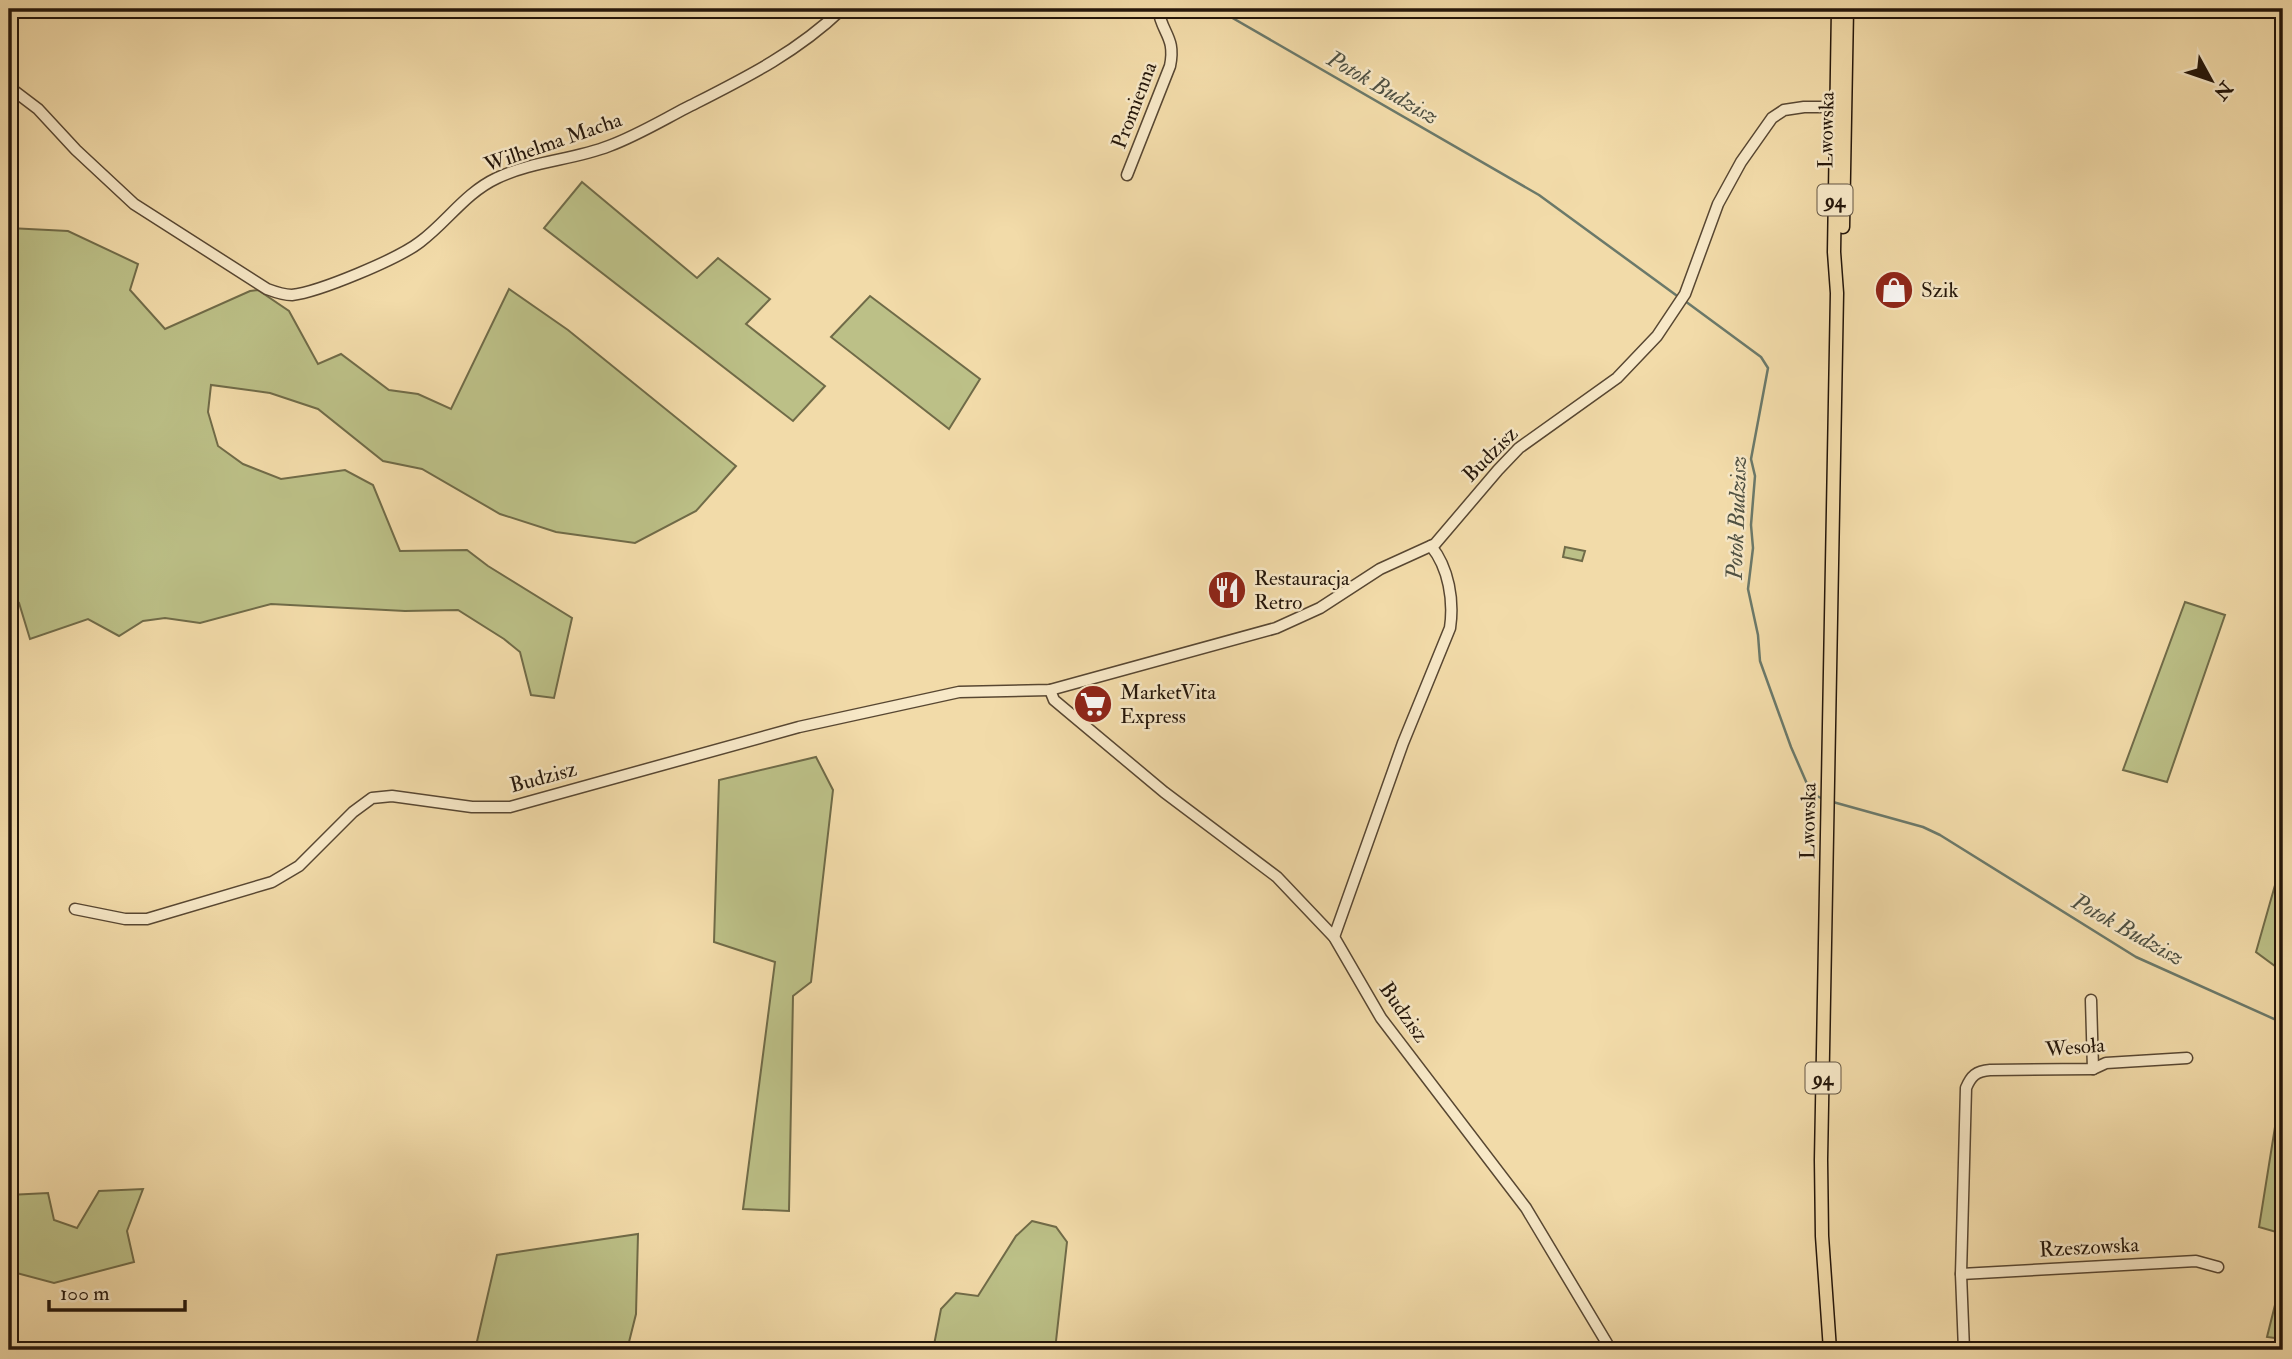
<svg xmlns="http://www.w3.org/2000/svg" width="2292" height="1359" font-family="'IM FELL Double Pica',serif">
<rect width="100%" height="100%" fill="#f2dba9"/>
<filter id="stains"><feTurbulence type="fractalNoise" baseFrequency=".00286" numOctaves="4"/><feColorMatrix values="0 0 0 0 .2 0 0 0 0 .09 0 0 0 0 .02 0 0 0 .5 -.17"/></filter>
<radialGradient id="worn" r=".72"><stop offset=".6" stop-color="#630" stop-opacity="0"/><stop offset="1" stop-color="#630" stop-opacity=".3"/></radialGradient>
<g fill="#bcc087" stroke="#706b48" stroke-width="2">
<polygon points="582,182 697,278 718,258 770,299 746,324 825,386 793,421 544,228"/>
<polygon points="9,228 68,231 138,264 130,290 165,329 250,291 258,290 289,311 318,364 341,354 389,390 418,394 451,409 509,289 568,330 736,466 696,511 635,543 556,532 500,514 422,469 383,461 318,409 270,393 211,385 208,412 218,446 243,464 281,479 345,470 373,485 400,551 467,550 488,566 572,618 554,698 531,695 520,652 504,639 458,610 405,611 271,604 200,623 165,618 143,621 119,636 88,619 30,639 19,603 9,605"/>
<polygon points="870,296 980,379 949,429 831,337"/>
<polygon points="1565,547 1585,551 1582,561 1563,557"/>
<polygon points="2185,602 2225,615 2167,782 2123,770"/>
<polygon points="816,757 833,790 811,982 793,996 789,1211 743,1209 775,962 714,942 719,780"/>
<polygon points="2283,857 2283,972 2256,952"/>
<polygon points="2283,1077 2283,1234 2259,1227"/>
<polygon points="143,1189 127,1231 134,1262 54,1283 9,1271 9,1195 48,1193 54,1220 77,1228 99,1191"/>
<polygon points="1032,1221 1056,1227 1067,1242 1055,1350 933,1350 941,1309 956,1293 978,1296 1016,1236"/>
<polygon points="638,1234 636,1314 627,1350 475,1350 497,1255"/>
<polygon points="2283,1273 2283,1339 2267,1337"/>
</g>
<g fill="none" stroke-linecap="round" stroke-linejoin="round">
<g stroke="#6b796a" stroke-width="2.5">
<polyline points="1217,9 1539,195 1680,298"/>
<polyline points="1685,301 1761,357 1768,368 1751,459 1755,476 1751,525 1753,548 1748,589 1758,635 1760,661 1791,747 1811,793 1823,799"/>
<polyline points="1833,802 1923,827 1940,835 2136,957 2283,1023"/>
</g>
<g stroke="#584732" stroke-width="13">
<g id="minor">
<path d="M9 87 38 109 76 150 134 204 267 289C275 292 283 295 292 295 319 292 398 259 420 242 447 222 465 193 497 178 533 161 573 160 609 146 636 136 661 121 686 108 743 79 795 54 842 9"/>
<path d="M1127 175 1170 66C1176 37 1162 34 1158 9"/>
<polyline points="1050,690 1054,700 1164,792 1277,877 1334,937 1381,1018 1526,1208 1611,1350"/>
<polyline points="75,909 125,919 147,919 272,882 299,866 353,812 372,798 392,796 472,807 510,807 799,727 959,692 1050,690 1276,628 1320,608 1380,569 1435,544 1498,470 1519,448 1617,378 1657,336 1685,294 1718,204 1741,162 1772,118 1784,110 1804,107 1844,107"/>
<path d="M1334 937 1403 743 1450 628C1454 601 1449 568 1431 546"/>
<polyline points="2091,1000 2093,1069"/>
<polyline points="1961,1274 2196,1261 2218,1267"/>
<path d="M1964 1350 1961 1274 1966 1088C1971 1076 1976 1071 1990 1070L2093 1069 2106 1063 2187 1058"/>
</g>
</g>
<g stroke="#24160a" stroke-width="15">
<g id="major">
<polyline points="1843,227 1847,9"/>
<polyline points="1830,1350 1822,1236 1821,1160 1837,293 1834,252 1838,9"/>
</g>
</g>
<use href="#minor" stroke="#f7e8c7" stroke-width="10"/>
<use href="#major" stroke="#f2dba9" stroke-width="12"/>
</g>
<defs>
<g id="shop-disc" transform="scale(2.0125)"><circle r="9.5" fill="#8f2418" stroke="#f7e8c7"/><path d="M-5-2.5h2.3a2.7 3.5 0 0 1 5.4 0H5L5.5 6h-11ZM-1.5-2.5h3a1.5 2.3 0 0 0-3 0Z" fill="#fff"/></g>
<g id="restaurant-disc" transform="scale(2.0125)"><circle r="9.5" fill="#8f2418" stroke="#f7e8c7"/><path d="M-5-6h1v4h1v-4h1v4h1v-4h1v5L-1.5 .5V6h-2V.5L-5-1ZM5-6V6H3V1.5H1.5Q1.5-4 5-6Z" fill="#fff"/></g>
<g id="supermarket-disc" transform="scale(2.0125)"><circle r="9.5" fill="#8f2418" stroke="#f7e8c7"/><path d="M-6-5.5h2.5l.6 2H6L4.5 2H-2.5L-4.4-4H-6ZM-1.5 3.2a1.3 1.3 0 1 0 .1 0ZM3 3.2a1.3 1.3 0 1 0 .1 0Z" fill="#fff"/></g>
</defs>
<g fill-rule="evenodd">
<use href="#shop-disc" x="1894" y="290"/>
<use href="#restaurant-disc" x="1227" y="590"/>
<use href="#supermarket-disc" x="1093" y="704"/>
</g>
<g text-anchor="middle" stroke-width="5" stroke-linejoin="round" paint-order="stroke">
<g fill="#f7e8c7" stroke="#635543" stroke-width="2">
<rect x="1817.5" y="184.5" width="35" height="31" rx="5"/>
<rect x="1805.5" y="1062.5" width="35" height="31" rx="5"/>
</g>
<g font-size="19" font-weight="bold" fill="#24160a">
<text x="1835" y="207">94</text>
<text x="1823" y="1085">94</text>
</g>
<g font-size="21" fill="#24160a" stroke="#f7e8c7">
<text transform="translate(1134 105) rotate(-69)" y="7">Promienna</text>
<text transform="translate(1826 130) rotate(-89)" y="7">Lwowska</text>
<text transform="translate(553 142) rotate(-19)" y="7">Wilhelma Macha</text>
<text transform="translate(1490 454) rotate(-45)" y="7">Budzisz</text>
<text transform="translate(543 777) rotate(-15)" y="7">Budzisz</text>
<text transform="translate(1808 821) rotate(-89)" y="7">Lwowska</text>
<text transform="translate(1404 1012) rotate(55)" y="7">Budzisz</text>
<text transform="translate(2075 1047) rotate(-5)" y="7">Wesoła</text>
<text transform="translate(2089 1247) rotate(-3)" y="7">Rzeszowska</text>
</g>
<g font-size="21" fill="#24160a" stroke="#f7e8c7" text-anchor="start">
<text x="1921" y="297">Szik</text>
<text x="1254" y="585">Restauracja<tspan x="1254" dy="24">Retro</tspan></text>
<text x="1120" y="699">MarketVita<tspan x="1120" dy="24">Express</tspan></text>
</g>
<g font-size="23" font-style="italic" fill="#4e5042" stroke="#f7e8c7">
<text transform="translate(1383 87) rotate(30)" y="8">Potok Budzisz</text>
<text transform="translate(1736 518) rotate(-88)" y="8">Potok Budzisz</text>
<text transform="translate(2128 929) rotate(29)" y="8">Potok Budzisz</text>
</g>
</g>
<rect width="2292" height="1359" fill="none" stroke="#f2dba9" stroke-width="35"/>
<rect x="10" y="10" width="2271" height="1338" fill="none" stroke="#24160a" stroke-width="3.5"/>
<rect x="18" y="18" width="2257" height="1324" fill="none" stroke="#24160a" stroke-width="2"/>
<g transform="translate(2211 80) rotate(130)" stroke="#f7e8c7" stroke-width="5" paint-order="stroke">
<path d="M0-5L12 26L0 18L-12 26Z" fill="#24160a"/>
<text y="-10" font-size="19" font-weight="bold" text-anchor="middle" fill="#24160a">N</text>
</g>
<path d="M49 1300v10h136v-10" fill="none" stroke="#24160a" stroke-width="3.5"/>
<text x="60" y="1300" font-size="21" fill="#24160a" stroke="#f7e8c7" stroke-width="5" paint-order="stroke">100 m</text>
<rect width="100%" height="100%" filter="url(#stains)"/>
<rect width="100%" height="100%" fill="url(#worn)"/>
</svg>
